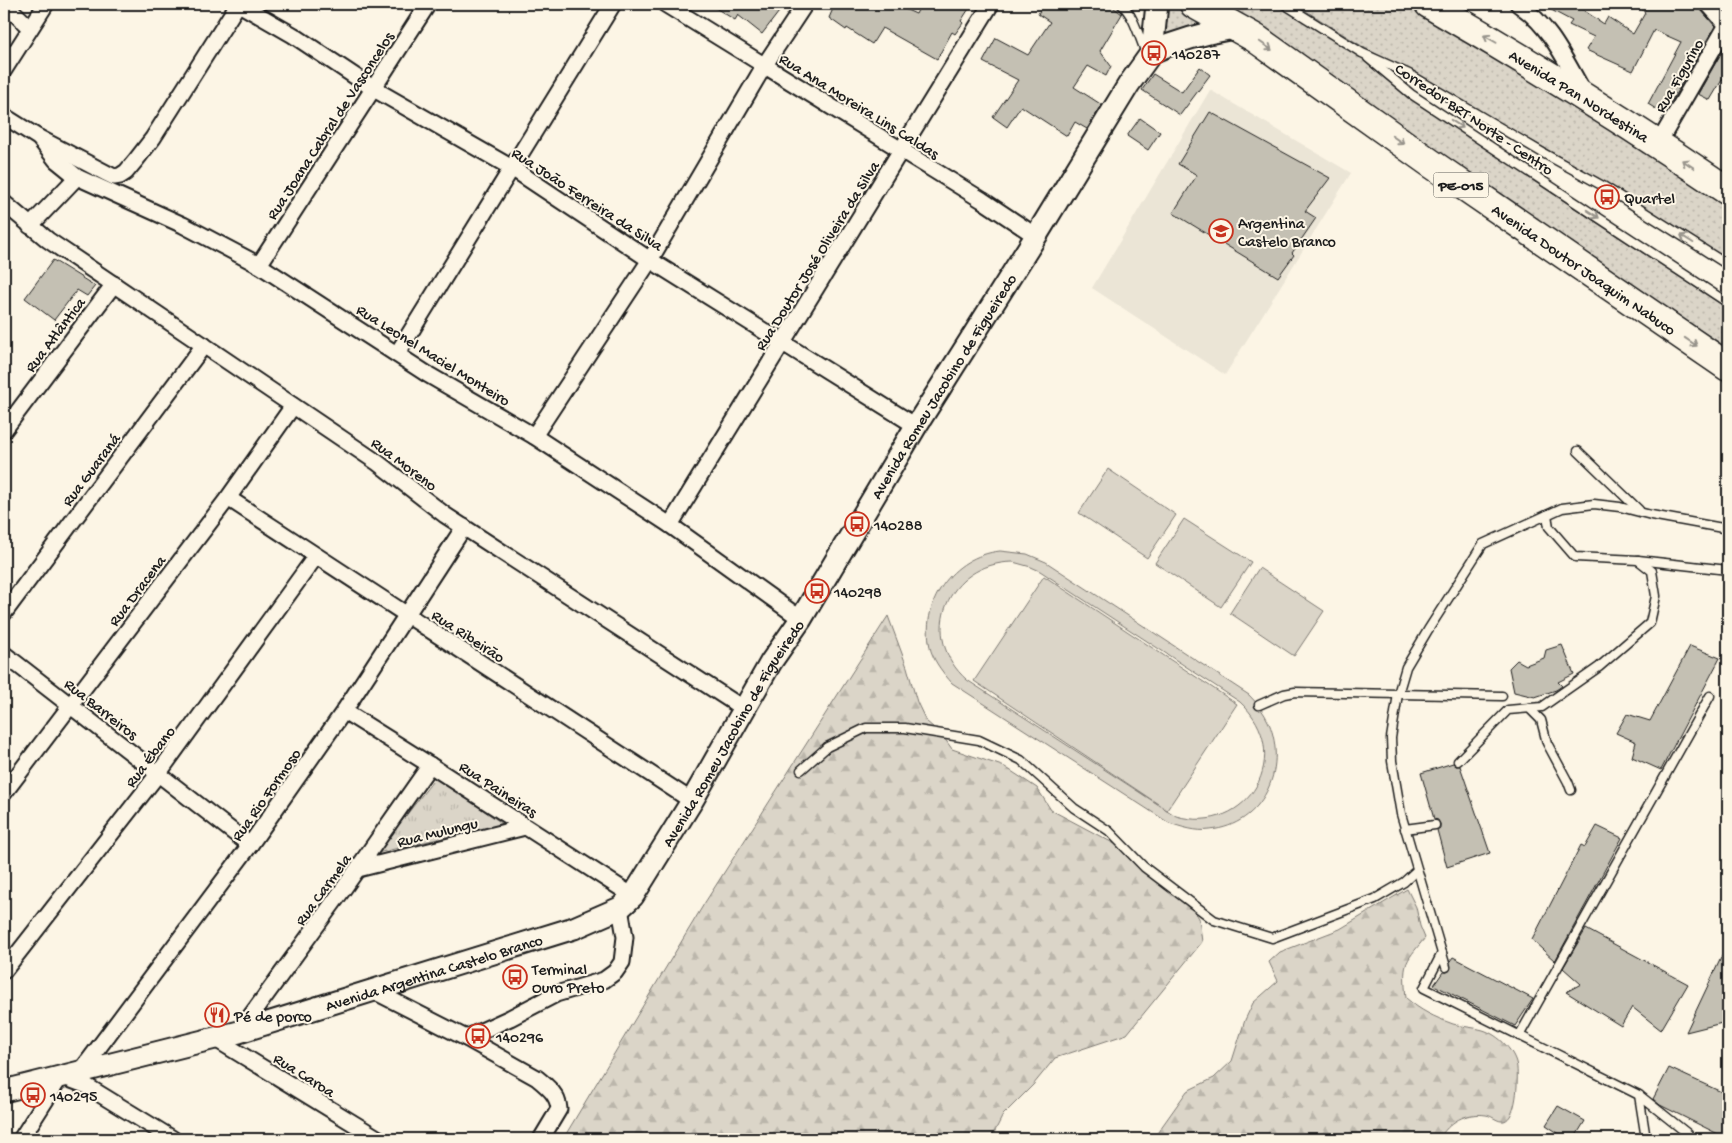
<svg xmlns="http://www.w3.org/2000/svg" width="1732" height="1143" font-family="'Gochi Hand',sans-serif">
<defs>
<pattern id="grass-dots" width="8" height="8" patternUnits="userSpaceOnUse" patternTransform="scale(1.25)"><rect width="8" height="8" fill="#dbd5c8"/><path d="M2 2h.1M6 6h.1" fill="none" stroke="#bbb6ab" stroke-width="1.8" stroke-linecap="round"/></pattern>
<pattern id="forest-firs" width="22" height="20" patternUnits="userSpaceOnUse" patternTransform="scale(1.25)"><rect width="22" height="20" fill="#dbd5c8"/><path d="M5 1l3.5 6h-7zM16 11l3.5 6h-7z" fill="#bbb6ab"/></pattern>
<pattern id="park-tufts" width="24" height="20" patternUnits="userSpaceOnUse" patternTransform="scale(1.25)"><rect width="24" height="20" fill="#dbd5c8"/><path d="M3 7l-1-3M5 7V3M7 7l1-3M15 17l-1-3M17 17v-4M19 17l1-3" fill="none" stroke="#bbb6ab"/></pattern>
</defs>
<rect width="100%" height="100%" fill="#fcf5e5"/>
<filter id="ink" filterUnits="userSpaceOnUse"><feTurbulence type="fractalNoise" baseFrequency=".02" numOctaves="2"/><feDisplacementMap in="SourceGraphic" scale="10" xChannelSelector="R" yChannelSelector="G"/><feConvolveMatrix kernelMatrix="1 2 1 2 8 2 1 2 1" color-interpolation-filters="sRGB"/></filter>
<g filter="url(#ink)">
<polygon fill="#ebe5d6" points="1210,90 1351,173 1225,375 1092,288"/>
<g fill="url(#grass-dots)" stroke="#7c7872">
<polygon points="1160,4 1191,4 1234,28 1156,45"/>
<polygon points="1210,4 1279,4 1362,53 1411,94 1567,203 1728,309 1728,348 1582,253 1535,217 1461,173"/>
<polygon points="1295,4 1417,4 1728,196 1728,260 1585,171 1437,87 1365,48"/>
</g>
<g fill="url(#forest-firs)" stroke="#7c7872">
<polygon points="888,616 907,667 917,702 926,721 942,735 952,749 1005,767 1037,788 1051,810 1128,851 1144,867 1177,887 1199,918 1202,942 1127,1034 1055,1058 1033,1085 1003,1115 991,1139 563,1139 704,904"/>
<path d="M1407 889 1416 907 1420 926 1425 938C1403 964 1403 964 1406 998 1421 1011 1434 1017 1453 1024 1463 1027 1473 1027 1483 1030 1499 1035 1516 1052 1517 1068 1518 1080 1517 1118 1504 1121 1497 1122 1493 1116 1486 1115 1465 1112 1449 1122 1439 1139H1153L1187 1091 1214 1078 1232 1061 1245 1020 1253 1003 1278 981 1269 962 1280 952 1340 929Z"/>
</g>
<polygon fill="url(#park-tufts)" stroke="#7c7872" points="436,777 503,824 377,853"/>
<g fill="#dbd5c8" stroke="#7c7872" fill-rule="evenodd">
<polygon points="1108,469 1176,515 1147,558 1079,513"/>
<polygon points="1184,519 1251,562 1221,607 1155,563"/>
<path d="M1000 551 1027 554 1046 562 1249 695C1257 703 1264 712 1269 723 1288 769 1263 825 1210 830 1196 832 1182 827 1169 823L952 683C944 674 935 663 931 651 918 604 952 556 1000 551ZM1013 562 1031 567 1040 571 1240 702C1296 753 1249 837 1176 816L967 680C917 636 947 563 1013 562Z"/>
<polygon points="1259,568 1324,611 1294,656 1230,613"/>
<polygon points="1044,576 1237,704 1167,810 974,681"/>
</g>
<g fill="#c4c0b3" stroke="#1c1c1c">
<polygon points="709,4 785,4 762,34 738,15 735,20"/>
<polygon points="835,4 893,4 916,14 921,4 972,4 961,21 963,23 955,34 952,32 937,59 882,28 872,44 847,28 846,30 829,18"/>
<polygon points="1043,4 1109,4 1122,14 1100,51 1111,66 1106,76 1088,66 1074,87 1102,105 1087,129 1075,122 1067,136 1021,106 1007,127 993,117 1018,80 983,62 996,38 1028,55 1050,22 1038,14"/>
<polygon points="1540,4 1574,4 1604,24 1608,17 1633,34 1645,13 1638,4 1699,4 1701,10 1715,26 1664,114 1648,104 1681,42 1654,30 1633,71 1586,50 1594,37 1569,25 1572,21"/>
<polygon points="1728,41 1728,70 1710,100 1698,94"/>
<polygon points="1200,67 1210,75 1180,115 1142,90 1153,74 1182,92"/>
<polygon points="1210,112 1330,178 1305,211 1316,218 1292,253 1294,255 1278,277 1173,213 1197,175 1178,164"/>
<polygon points="1140,118 1160,132 1148,150 1127,136"/>
<polygon points="53,260 95,286 87,296 77,290 54,320 25,298"/>
<polygon points="1562,645 1574,674 1558,682 1562,686 1556,690 1535,697 1514,692 1509,668 1517,660 1526,665 1544,658 1546,650"/>
<polygon points="1690,646 1720,658 1661,770 1632,757 1636,742 1616,733 1627,714 1650,721"/>
<polygon points="1453,763 1456,766 1460,766 1490,853 1447,867 1437,830 1440,828 1440,824 1438,820 1434,819 1421,773"/>
<polygon points="1597,826 1622,838 1555,961 1532,940 1581,845 1585,847"/>
<polygon points="1586,929 1688,984 1661,1030 1632,1007 1621,1026 1566,992 1581,984 1563,968"/>
<polygon points="1728,943 1728,1013 1722,1023 1686,1032"/>
<polygon points="1453,957 1533,999 1515,1026 1434,985 1443,972 1447,972 1450,970 1450,961"/>
<polygon points="1669,1068 1728,1095 1728,1139 1660,1105 1653,1099"/>
<polygon points="1558,1106 1585,1121 1574,1139 1567,1139 1546,1125"/>
</g>
<g fill="none" stroke-linecap="round" stroke-linejoin="round">
<g stroke="#1c1c1c" stroke-width="11">
<g id="lane">
<path d="M1121 4C1134 15 1139 37 1146 53"/>
<polyline points="1284,4 1362,53 1409,74 1543,153 1603,186 1728,265"/>
<polyline points="1368,58 1411,94 1728,303"/>
<polyline points="1578,451 1639,510"/>
<polyline points="1638,560 1728,570"/>
<polyline points="1259,705 1284,694 1295,692 1502,696"/>
<polyline points="1529,708 1541,720 1547,743 1568,782 1571,790"/>
<polyline points="1458,761 1508,710 1542,707 1599,667 1650,623 1656,596 1652,571 1638,560 1575,557 1549,527 1547,515"/>
<polyline points="801,770 827,747 866,728 905,728 979,740 1021,760 1074,808 1109,831 1144,867 1214,920 1272,938 1375,899 1404,882 1417,870"/>
<polyline points="1405,829 1435,825"/>
<polyline points="1442,953 1424,988 1639,1095"/>
<polyline points="1446,967 1401,814 1392,761 1391,738 1398,694 1406,667 1428,630 1483,544 1562,508 1594,504 1620,507 1651,515 1728,529"/>
<polyline points="1519,1036 1710,696"/>
<polyline points="1646,1139 1639,1095 1688,1134 1691,1139"/>
</g>
</g>
<g stroke="#1c1c1c" stroke-width="19">
<g id="street">
<polyline points="5,4 30,28"/>
<polyline points="239,4 293,35 374,89 512,168 650,260 916,426"/>
<polyline points="665,4 982,200 1036,236"/>
<path d="M1518 4C1550 26 1564 58 1583 91"/>
<polyline points="1708,4 1727,25"/>
<polyline points="4,70 46,4"/>
<polyline points="4,116 39,138 106,173 114,177 120,176 126,172 136,160 153,138 238,4"/>
<polyline points="39,138 56,160 77,177 183,225 259,265 427,374 534,436 670,525 801,619"/>
<polyline points="1658,144 1728,23"/>
<polyline points="4,203 48,240 378,463 445,515 744,709"/>
<polyline points="30,226 77,177"/>
<polyline points="259,265 428,4"/>
<polyline points="397,354 613,4"/>
<polyline points="4,430 114,284"/>
<polyline points="534,436 650,260 764,66 805,4"/>
<polyline points="228,498 692,801"/>
<polyline points="670,525 991,4"/>
<polyline points="4,613 204,345"/>
<polyline points="4,654 250,845"/>
<polyline points="344,711 430,765 633,896"/>
<polyline points="4,793 228,498 293,406"/>
<polyline points="358,869 525,827"/>
<polyline points="4,971 158,774 316,556"/>
<path d="M372 990 466 1038 537 1078C548 1087 558 1095 559 1109L541 1139"/>
<polyline points="239,1032 344,888 430,765"/>
<polyline points="214,1038 379,1139"/>
<polyline points="466,1038 510,1018 556,994 604,980 615,972 622,962 625,937 620,908"/>
<polyline points="81,1071 250,845 344,711 464,527"/>
<polyline points="21,1139 61,1076 85,1085 173,1139"/>
</g>
</g>
<g stroke="#1c1c1c" stroke-width="25">
<g id="secondary">
<path d="M1152 52C1179 40 1205 33 1234 28"/>
<path id="s1" d="M4 1091 239 1032 574 928 620 908 633 896 692 801 771 662 801 619 916 426 1036 236 1129 84 1152 52 1157 4"/>
</g>
</g>
<g stroke="#1c1c1c" stroke-width="31">
<g id="highway">
<path id="s2" d="M1194 4 1255 38 1429 162 1728 367"/>
<path id="s3" d="M1429 4C1531 63 1631 125 1728 191"/>
</g>
</g>
<use href="#lane" stroke="#fcf5e5" stroke-width="8"/>
<use href="#street" stroke="#fcf5e5" stroke-width="15"/>
<use href="#secondary" stroke="#fcf5e5" stroke-width="21"/>
<use href="#highway" stroke="#fcf5e5" stroke-width="28"/>
</g>
<defs><path id="oneway-shaft" d="M-6 0H5M1.5-3L5.5 0L1.5 3" fill="none" stroke-width="1.6" stroke-linecap="round" stroke-linejoin="round" transform="scale(1.25)"/></defs>
<g stroke="#97938b">
<use href="#oneway-shaft" transform="translate(1490 39) rotate(-150)"/>
<use href="#oneway-shaft" transform="translate(1266 46) rotate(35)"/>
<use href="#oneway-shaft" transform="translate(1457 124) rotate(33)"/>
<use href="#oneway-shaft" transform="translate(1398 140) rotate(35)"/>
<use href="#oneway-shaft" transform="translate(1688 164) rotate(-146)"/>
<use href="#oneway-shaft" transform="translate(1593 214) rotate(33)"/>
<use href="#oneway-shaft" transform="translate(1687 239) rotate(-148)"/>
<use href="#oneway-shaft" transform="translate(1691 342) rotate(34)"/>
</g>
</g>
<defs>
<g id="bus-ring" transform="scale(1.25)"><circle r="9.5" fill="#fcf5e5" stroke="#c8321e" stroke-width="1.5"/><path d="M-5-6H5V4H4V6H2V4H-2V6H-4V4H-5ZM-3.5-4V0h7V-4ZM-3.5 1.2v1.5H-2V1.2ZM2 1.2v1.5H3.5V1.2Z" fill="#c8321e"/></g>
<g id="school-ring" transform="scale(1.25)"><circle r="9.5" fill="#fcf5e5" stroke="#c8321e" stroke-width="1.5"/><path d="M0-5L7-2L0 1L-7-2ZM-4 1L0 2.5L4 1V4Q0 6-4 4Z" fill="#c8321e"/></g>
<g id="restaurant-ring" transform="scale(1.25)"><circle r="9.5" fill="#fcf5e5" stroke="#c8321e" stroke-width="1.5"/><path d="M-5-6h1v4h1v-4h1v4h1v-4h1v5L-1.5 .5V6h-2V.5L-5-1ZM5-6V6H3V1.5H1.5Q1.5-4 5-6Z" fill="#c8321e"/></g>
</defs>
<g fill-rule="evenodd">
<use href="#bus-ring" x="1154" y="53"/>
<use href="#bus-ring" x="1607" y="197"/>
<use href="#school-ring" x="1221" y="231"/>
<use href="#bus-ring" x="857" y="524"/>
<use href="#bus-ring" x="817" y="591"/>
<use href="#bus-ring" x="515" y="977"/>
<use href="#restaurant-ring" x="217" y="1015"/>
<use href="#bus-ring" x="478" y="1036"/>
<use href="#bus-ring" x="33" y="1095"/>
</g>
<g text-anchor="middle" stroke-width="4" stroke-linejoin="round" paint-order="stroke">
<rect fill="#fcf5e5" stroke="#5f5d58" stroke-width="1" x="1433.5" y="172.5" width="55" height="25" rx="4"/>
<g font-size="15" font-weight="bold" fill="#1c1c1c">
<text x="1461" y="190">PE-015</text>
</g>
<g font-size="16" fill="#1c1c1c" stroke="#fcf5e5" text-anchor="start">
<text x="1172" y="59">140287</text>
<text x="1624" y="203">Quartel</text>
<text x="1238" y="228">Argentina<tspan x="1238" dy="18">Castelo Branco</tspan></text>
<text x="874" y="530">140288</text>
<text x="834" y="597">140298</text>
<text x="532" y="974">Terminal<tspan x="532" dy="18">Ouro Preto</tspan></text>
<text x="234" y="1021">Pé de porco</text>
<text x="496" y="1042">140296</text>
<text x="50" y="1101">140295</text>
</g>
<g font-size="16" fill="#1c1c1c" stroke="#fcf5e5">
<text transform="translate(1678 75) rotate(-60)" y="6">Rua Figurino</text>
<text dy="6" stroke="none"><textPath href="#s3" startOffset="176">Avenida Pan Nordestina</textPath></text>
<text transform="translate(860 105) rotate(32)" y="6">Rua Ana Moreira Lins Caldas</text>
<text transform="translate(1475 118) rotate(34)" y="6">Corredor BRT Norte - Centro</text>
<text transform="translate(329 125) rotate(-57)" y="6">Rua Joana Cabral de Vasconcelos</text>
<text transform="translate(588 198) rotate(33)" y="6">Rua João Ferreira da Silva</text>
<text transform="translate(816 255) rotate(-58)" y="6">Rua Doutor José Oliveira da Silva</text>
<text dy="6" stroke="none"><textPath href="#s2" startOffset="472">Avenida Doutor Joaquim Nabuco</textPath></text>
<text transform="translate(54 334) rotate(-53)" y="6">Rua Atlântica</text>
<text transform="translate(434 354) rotate(32)" y="6">Rua Leonel Maciel Monteiro</text>
<text dy="6" stroke="none"><textPath href="#s1" startOffset="1258">Avenida Romeu Jacobino de Figueiredo</textPath></text>
<text transform="translate(405 463) rotate(37)" y="6">Rua Moreno</text>
<text transform="translate(90 469) rotate(-53)" y="6">Rua Guaraná</text>
<text transform="translate(136 590) rotate(-53)" y="6">Rua Dracena</text>
<text transform="translate(469 635) rotate(33)" y="6">Rua Ribeirão</text>
<text transform="translate(102 708) rotate(38)" y="6">Rua Barreiros</text>
<text dy="6" stroke="none"><textPath href="#s1" startOffset="852">Avenida Romeu Jacobino de Figueiredo</textPath></text>
<text transform="translate(149 756) rotate(-53)" y="6">Rua Ébano</text>
<text transform="translate(499 788) rotate(33)" y="6">Rua Paineiras</text>
<text transform="translate(265 794) rotate(-55)" y="6">Rua Rio Formoso</text>
<text transform="translate(437 831) rotate(-14)" y="6">Rua Mulungu</text>
<text transform="translate(322 889) rotate(-54)" y="6">Rua Carmela</text>
<text dy="6" stroke="none"><textPath href="#s1" startOffset="446">Avenida Argentina Castelo Branco</textPath></text>
<text transform="translate(305 1074) rotate(32)" y="6">Rua Caroa</text>
</g>
</g>
<rect width="1732" height="1143" fill="none" stroke="#fcf5e5" stroke-width="20"/>
<rect x="10" y="10" width="1712" height="1123" fill="none" stroke="#1c1c1c" stroke-width="2" filter="url(#ink)"/>
</svg>
